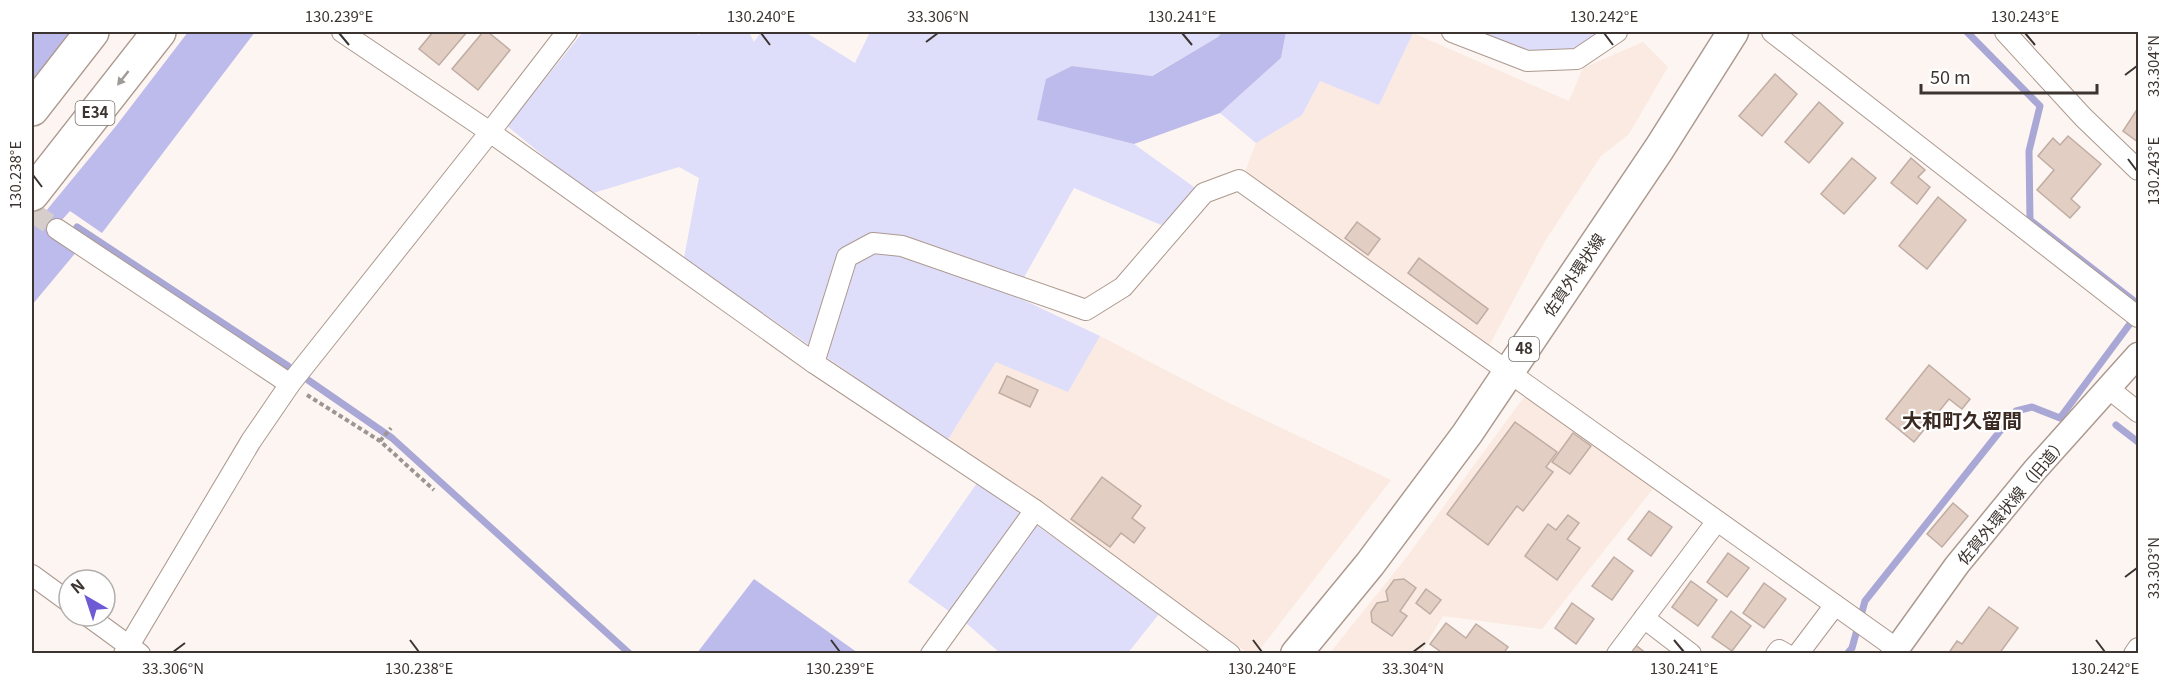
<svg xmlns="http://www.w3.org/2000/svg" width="2170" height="685" font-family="Georgia,'Noto Sans JP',serif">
<rect width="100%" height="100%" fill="#fdf5f1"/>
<g fill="#fbeae1">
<polygon points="1413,33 1569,101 1583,68 1643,42 1668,67 1629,134 1601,156 1545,241 1488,348 1243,177 1256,143 1302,115 1320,81 1379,105"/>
<polygon points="1100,336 1227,402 1391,480 1257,653 1248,653 947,441 996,362 1068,391"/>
<polygon points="1524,397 1656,485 1542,629 1443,616 1421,653 1329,654 1406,558"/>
</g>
<g fill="#deddfa">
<polygon points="583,32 695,32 698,35 707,32 749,32 754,42 761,32 805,32 855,63 870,32 1222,32 1218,37 1151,76 1072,66 1037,120 1134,144 1198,190 1161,225 1074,188 1022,281 891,238 1100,336 1068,392 996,362 947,441 684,258 699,178 679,167 590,194 507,126"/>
<polygon points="1286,32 1408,32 1413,33 1379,105 1320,81 1302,115 1256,143 1220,113 1281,58"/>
<polygon points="1475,32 1603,32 1574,51 1523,50"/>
<polygon points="977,483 1025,517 953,614 908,582"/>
<polygon points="1035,524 1159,614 1127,654 1000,653 965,622"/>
</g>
<g fill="#bdbbeb">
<polygon points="32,32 77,32 32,88"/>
<polygon points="188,32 255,32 102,233 70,211 50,233 77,251 32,305 32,228 116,126"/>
<polygon points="1222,32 1286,32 1281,58 1220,113 1134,144 1037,120 1046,79 1072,66 1152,76 1218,37"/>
<polygon points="754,579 858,653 697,653"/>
</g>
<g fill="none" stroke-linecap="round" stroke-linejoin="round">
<g stroke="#a9a7d5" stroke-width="7">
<polyline points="1967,32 2040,106 2029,151 2030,220 2138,304"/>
<polyline points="77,227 288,366"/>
<polyline points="308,380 392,438 630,654"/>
<polyline points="2116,425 2138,442"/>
<polyline points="1847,654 1852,648 1865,601 2016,411 2032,407 2060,418 2135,317"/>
</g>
</g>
<g fill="#e3cec4" stroke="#bfaca2" stroke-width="1.5">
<polygon points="433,32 467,32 439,65 419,49"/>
<polygon points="483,32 488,32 510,50 478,90 452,69"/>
<polygon points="1775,74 1797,94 1762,136 1739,116"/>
<polygon points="1819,102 1843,123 1809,163 1785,142"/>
<polygon points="2138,108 2138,142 2123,131"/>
<polygon points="2068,136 2101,164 2071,199 2080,207 2070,218 2037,190 2054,170 2038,156 2053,138 2060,145"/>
<polygon points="1852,158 1876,178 1844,214 1821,194"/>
<polygon points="1911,158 1925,170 1918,177 1930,187 1917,204 1891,183"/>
<polygon points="1938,197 1966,220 1927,269 1899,246"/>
<polygon points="1357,222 1380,239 1368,255 1345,238"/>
<polygon points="1419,258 1488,309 1477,324 1408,273"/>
<polygon points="1929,365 1970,399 1962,409 1949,399 1914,442 1886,419"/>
<polygon points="1007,376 1038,390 1030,407 999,393"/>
<polygon points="1515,422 1557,452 1546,467 1553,472 1523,511 1517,506 1488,545 1447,514"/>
<polygon points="1573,433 1591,446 1570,474 1552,462"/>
<polygon points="1102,477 1141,506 1132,518 1145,528 1134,543 1121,533 1110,547 1071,519"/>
<polygon points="1953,503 1968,516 1942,547 1927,534"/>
<polygon points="1649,511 1672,527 1651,556 1628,539"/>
<polygon points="1568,515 1579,523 1567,539 1580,548 1557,580 1525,556 1548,524 1556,530"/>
<polygon points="1728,553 1749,568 1727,597 1707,582"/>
<polygon points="1614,557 1633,571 1612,600 1592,586"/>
<polygon points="1404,579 1416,588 1400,611 1407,616 1392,636 1372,622 1371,612 1377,603 1388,601 1386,591 1394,580"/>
<polygon points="1691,581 1717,600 1698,626 1672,607"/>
<polygon points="1764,583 1786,599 1764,628 1743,613"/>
<polygon points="1426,589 1441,600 1430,614 1416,603"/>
<polygon points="1572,603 1594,619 1576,644 1555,628"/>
<polygon points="1989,607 2018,628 1999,654 1948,654 1957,641 1962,644"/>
<polygon points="1731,611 1751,626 1732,651 1712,637"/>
<polygon points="1446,623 1466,638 1476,624 1508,647 1503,654 1444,654 1430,644"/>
<polygon points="1633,643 1647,654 1626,654"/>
</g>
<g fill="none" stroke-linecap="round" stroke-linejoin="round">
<polyline stroke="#d6ceca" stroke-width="20" stroke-dasharray="20 10" stroke-linecap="butt" points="32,212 57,229"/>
<g stroke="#ac998f" stroke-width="22">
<g id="minor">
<polyline points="342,32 490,132 814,363 1035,510 1230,654"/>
<polyline points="1452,32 1527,61 1577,59 1617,32"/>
<polyline points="1772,32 2138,317"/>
<polyline points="2005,32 2083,117 2138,170"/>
<polyline points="57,229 290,384"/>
<polyline points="814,363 847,257 873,243 902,246 1086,310 1123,287 1204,193 1239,180 1897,649"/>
<polyline points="2108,388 2138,412"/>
<polyline points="32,575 69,602"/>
<polyline points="88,616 140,654"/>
<polyline points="1644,618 1691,654"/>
<polyline points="124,654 251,441 290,384 490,132 567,32"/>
<polyline points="931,654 1035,510"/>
<polyline points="1617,654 1717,521"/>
<polyline points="1776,654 1779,650 1786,654"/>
<polyline points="1798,654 1835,605"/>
<polyline points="2134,654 2138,648"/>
</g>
</g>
<g stroke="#ac998f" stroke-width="27">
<polyline id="tertiary" points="1893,654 1957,565 2034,471 2138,355"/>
</g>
<g stroke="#ac998f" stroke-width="33">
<polyline id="primary" points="1296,654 1370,564 1467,434 1659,149 1733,32"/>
</g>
<g stroke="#ac998f" stroke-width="36">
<g id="motorway">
<polyline points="32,109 92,32"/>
<polyline points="32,194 159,32"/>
</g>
</g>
<g stroke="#9d9591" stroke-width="4" stroke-dasharray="4.5 3" stroke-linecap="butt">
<polyline points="307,395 380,441 434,490"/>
<polyline points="380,441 391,428"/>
</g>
<use href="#minor" stroke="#fff" stroke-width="20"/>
<use href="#tertiary" stroke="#fff" stroke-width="24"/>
<use href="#primary" stroke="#fff" stroke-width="30"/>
<use href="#motorway" stroke="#fff" stroke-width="33"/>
</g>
<defs><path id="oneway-solid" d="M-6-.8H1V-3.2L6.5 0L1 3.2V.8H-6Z" transform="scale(1.5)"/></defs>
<use fill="#9e9a98" href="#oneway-solid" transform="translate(123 78) rotate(128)"/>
<path fill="none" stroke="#3c3430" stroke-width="2" d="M339 33 349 45M761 33 770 45M1182 33 1192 45M1604 33 1613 45M2025 33 2035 45M926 42 938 33M2125 75 2137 66M2128 159 2137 171M33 175 42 187M2125 577 2137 568M410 640 419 652M831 640 840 652M1253 640 1262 652M1674 640 1684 652M2096 640 2105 652M173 652 185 643M1413 652 1425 643"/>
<g text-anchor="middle" stroke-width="4.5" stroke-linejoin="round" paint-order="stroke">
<g fill="#fff" stroke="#76716e" stroke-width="1.5">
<rect x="75.5" y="101" width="39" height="24" rx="4.5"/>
<rect x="1509" y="337" width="30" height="24" rx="4.5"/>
</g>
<g font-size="15" font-weight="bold" fill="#3c3430">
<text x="95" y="118">E34</text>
<text x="1524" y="354">48</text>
</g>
<g font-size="16" fill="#3c3430" stroke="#fff">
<text transform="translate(1574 275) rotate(-56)" y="6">佐賀外環状線</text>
<text transform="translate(2012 501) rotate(-50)" y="6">佐賀外環状線（旧道）</text>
</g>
<g font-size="20" font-weight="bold" fill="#3a2a22" stroke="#fff">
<text x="1962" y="428">大和町久留間</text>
</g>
</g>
<rect width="2170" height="685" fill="none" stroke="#ffffff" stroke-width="66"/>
<g transform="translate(87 598) rotate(321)"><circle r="28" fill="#ffffff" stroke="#b1aeac" stroke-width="1.5"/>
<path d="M0-4.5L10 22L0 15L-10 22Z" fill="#6e5ad4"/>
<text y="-9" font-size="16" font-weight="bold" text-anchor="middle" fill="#3c3430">N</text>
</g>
<path d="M1921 84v9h176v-9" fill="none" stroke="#3c3430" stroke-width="3"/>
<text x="1930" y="84" font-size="18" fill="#3c3430" stroke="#ffffff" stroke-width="4.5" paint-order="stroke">50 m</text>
<rect x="33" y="33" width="2104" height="619" fill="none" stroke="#3c3430" stroke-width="2"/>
<g font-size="15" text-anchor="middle" fill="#3c3430">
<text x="339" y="22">130.239°E</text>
<text x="761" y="22">130.240°E</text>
<text x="938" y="22">33.306°N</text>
<text x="1182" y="22">130.241°E</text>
<text x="1604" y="22">130.242°E</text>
<text x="2025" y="22">130.243°E</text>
<text transform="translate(2154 66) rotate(-90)" y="5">33.304°N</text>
<text transform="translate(2154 171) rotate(-90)" y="5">130.243°E</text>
<text transform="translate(16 175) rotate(-90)" y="5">130.238°E</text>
<text transform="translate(2154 568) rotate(-90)" y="5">33.303°N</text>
<text x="173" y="674">33.306°N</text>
<text x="419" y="674">130.238°E</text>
<text x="840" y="674">130.239°E</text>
<text x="1262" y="674">130.240°E</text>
<text x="1413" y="674">33.304°N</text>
<text x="1684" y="674">130.241°E</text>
<text x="2105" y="674">130.242°E</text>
</g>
</svg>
